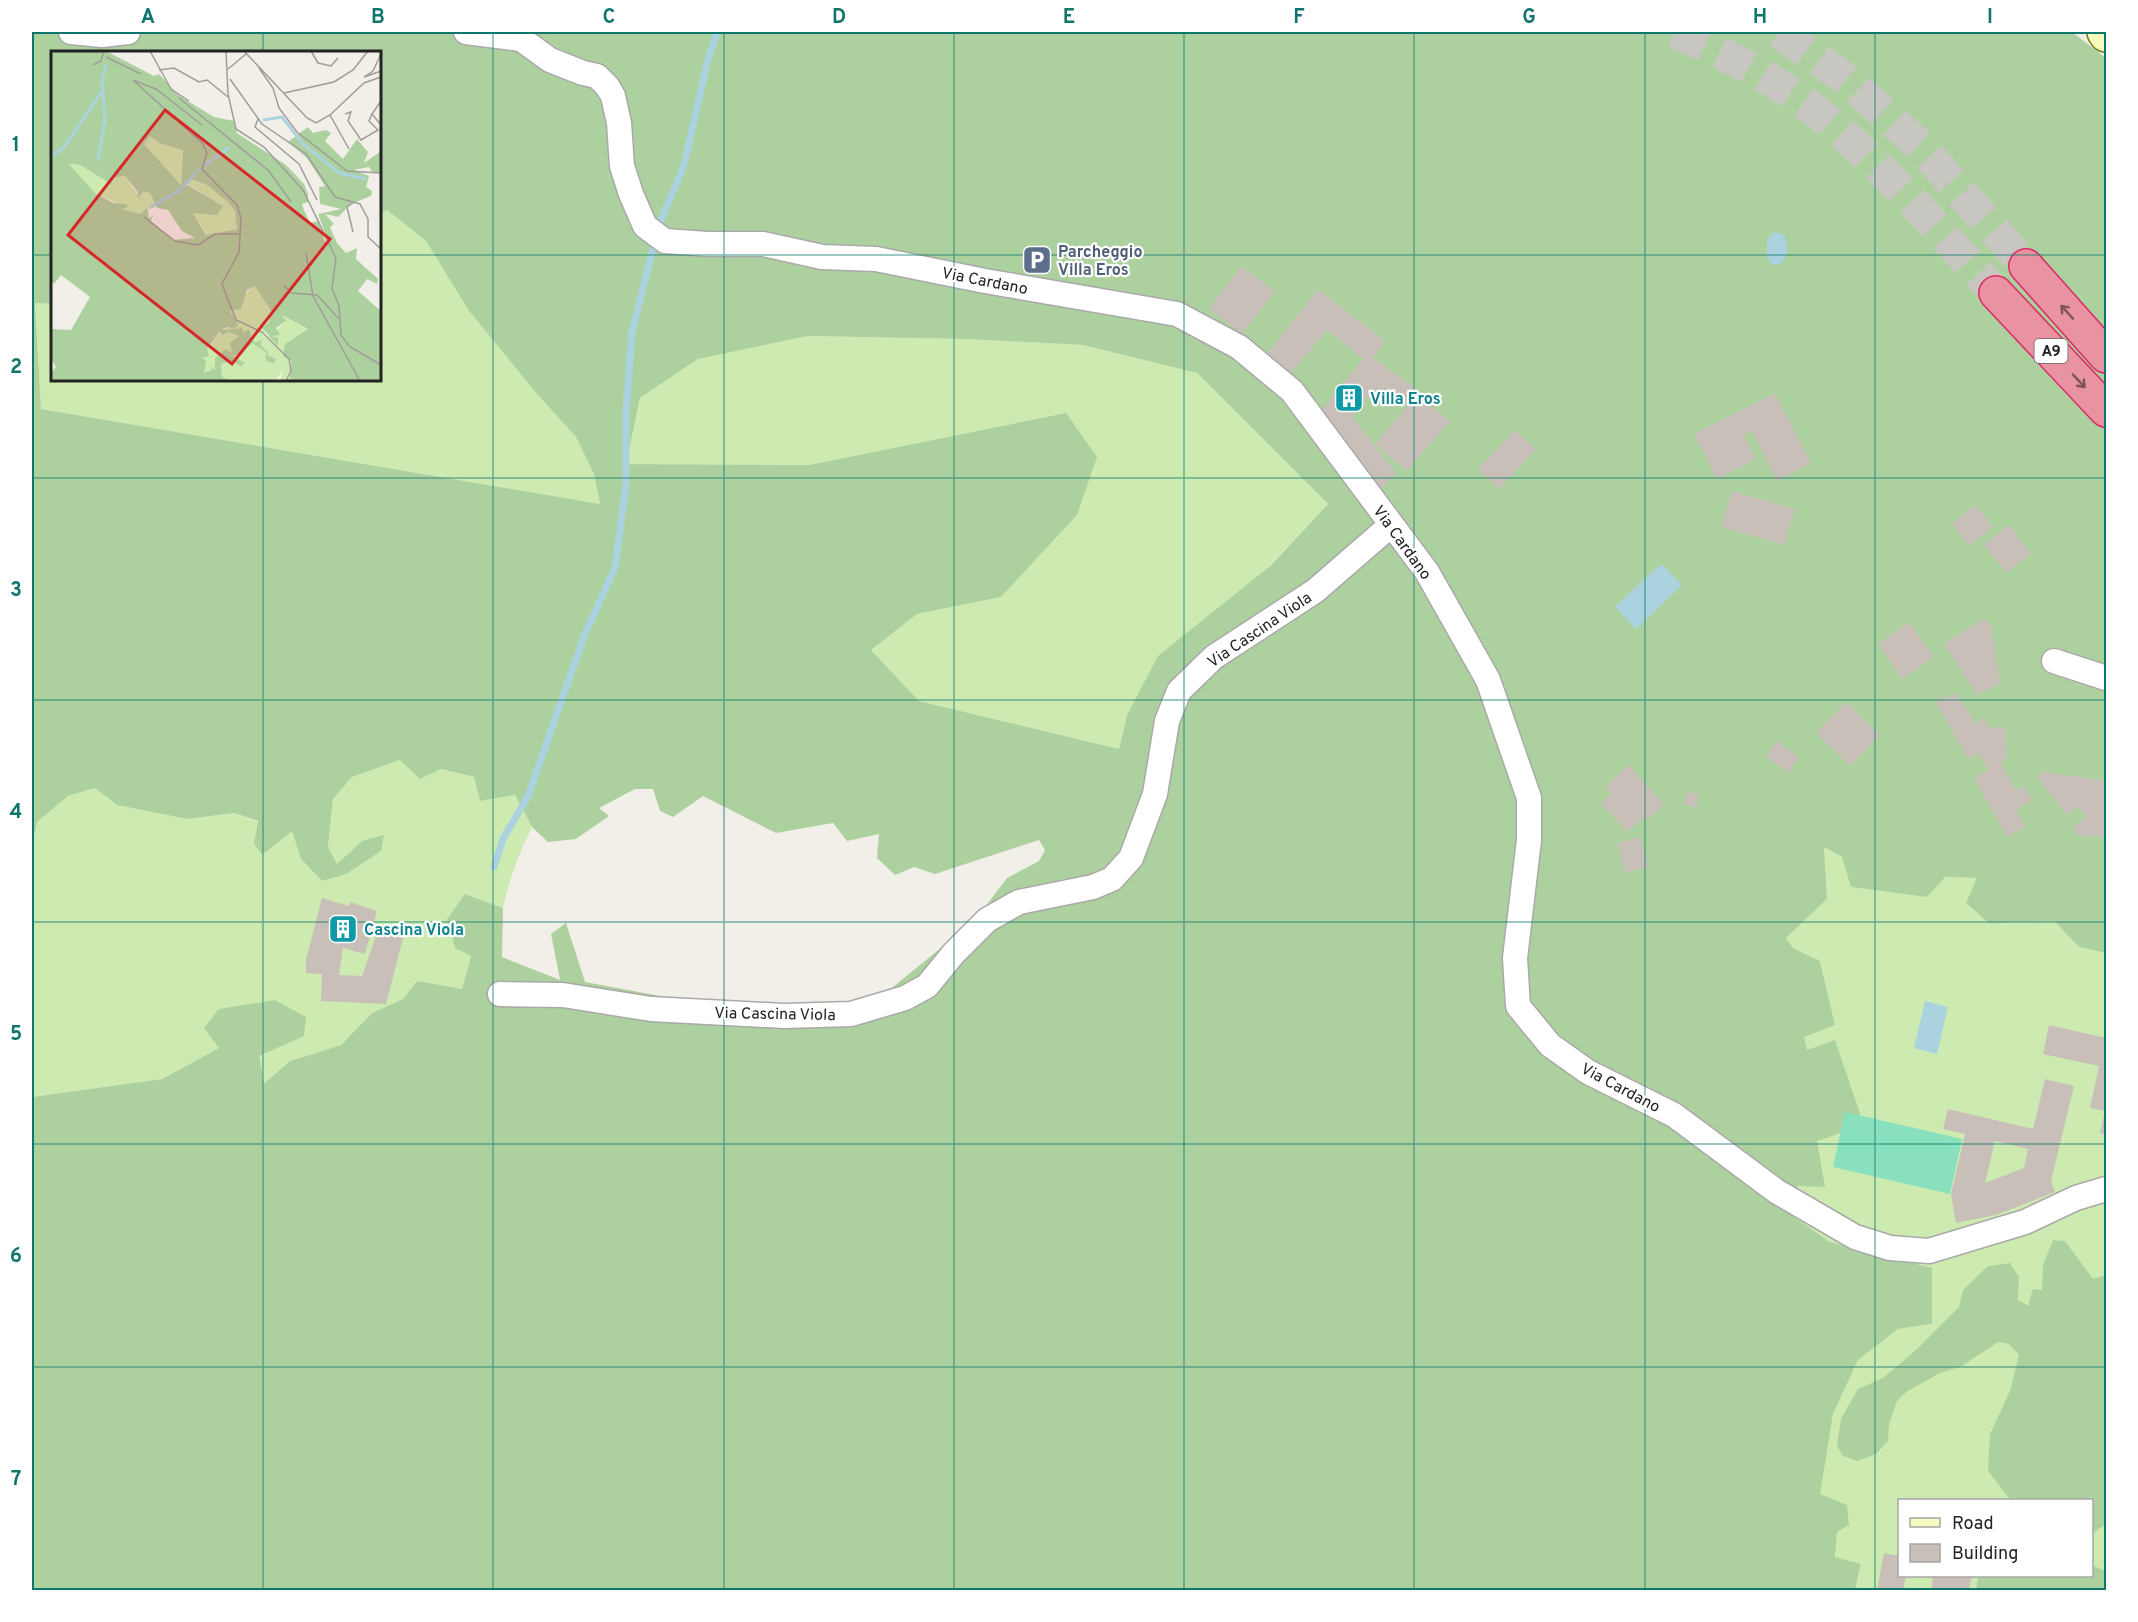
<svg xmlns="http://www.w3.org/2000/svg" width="2138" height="1622" font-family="Overpass,sans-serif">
<rect width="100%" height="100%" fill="#f2efe9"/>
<g fill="#cdebb0">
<polygon points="387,210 426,241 469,311 537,394 576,437 594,474 600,504 41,409 35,303 52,304 52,380 380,380 380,214"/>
<polygon points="808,336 964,339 1083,345 1197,373 1328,504 1127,715 1119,749 919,701 871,650 917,614 1001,597 1066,413 809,465 626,464 640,398 698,359"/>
<path d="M400 760 474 777 480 801 515 795 532 827C519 853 509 879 503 908L465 894 471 956 462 989 417 982 403 999 372 1013 341 1045 290 1061 263 1083 259 1056 304 1035 305 1017 219 1048 162 1079 32 1097V848L37 822 68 796 95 788 117 805 187 819 234 813 258 822 254 843 292 830 301 859 322 881 362 841 337 864 328 847 333 799 352 777Z"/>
<polygon points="1824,847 1842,857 1945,877 1978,878 1989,923 2054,921 2079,947 2106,953 2106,1571 2092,1565 2092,1500 1900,1500 1900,1576 1978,1576 1976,1590 1855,1590 1861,1564 1835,1558 1837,1532 1819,1494 1833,1414 1858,1360 1898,1329 1932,1324 1932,1269 1830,1242 1780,1207 1798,1186 1817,1141 1835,1040 1807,1050 1803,1037 1835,1025 1820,961 1793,948 1786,938 1827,899"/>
</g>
<g fill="#add19e" fill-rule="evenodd">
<path d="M32 32H2072L2106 58V953L2079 947 2054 921 1989 923 1966 903 1977 878 1945 877 1927 897 1851 887 1842 857 1824 847 1827 899 1786 938 1793 948 1820 961 1835 1025 1804 1037 1807 1050 1835 1040 1864 1125 1817 1141 1825 1187 1798 1186 1780 1207 1830 1242 1932 1268V1324L1898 1329 1858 1360 1833 1414 1820 1494 1847 1505 1849 1525 1837 1532 1835 1557 1861 1564 1855 1590H32V1097L162 1079 219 1048 204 1028 219 1009 275 1000 306 1017 304 1036 259 1056 264 1083 290 1061 341 1045 372 1013 403 999 417 981 462 989 471 956 455 948 447 919 465 894 503 908 502 957 560 980 551 934 566 923 585 982 698 1003 841 1012 882 996 975 920 1007 878 1039 861 1045 850 1039 840 935 874 914 867 895 875 877 858 879 834 847 841 833 823 776 833 703 796 673 817 660 811 653 789H635L599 808 609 816 576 839 548 842 532 827 515 795 480 801 474 777 441 769 420 779 400 760 352 777 333 799 328 847 337 864 362 841 384 835 381 851 346 874 322 881 301 859 292 831 262 855 254 843 258 821 234 813 187 819 117 805 95 788 68 796 37 822 32 848ZM52 52H380V214L387 210 426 241 469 311 537 394 576 437 594 474 600 504 41 409 35 303 52 304ZM808 336 964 339 1083 345 1197 373 1328 504 1270 566 1158 656 1127 715 1119 749 919 701 871 650 917 614 1001 597 1077 515 1097 457 1066 413 809 465 626 464 640 398 698 359Z"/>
<polygon points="2053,1240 2065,1241 2093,1279 2106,1275 2106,1524 2092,1534 2092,1500 2031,1500 2009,1498 1988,1471 1990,1434 2010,1391 2019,1355 2009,1344 1998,1342 1962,1366 1940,1373 1906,1392 1897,1401 1889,1424 1888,1441 1876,1454 1857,1461 1843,1456 1837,1446 1841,1419 1858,1389 1883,1378 1916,1350 1959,1307 1963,1290 1988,1266 2010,1263 2019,1277 2018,1300 2028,1306 2033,1289 2042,1290 2043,1265"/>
<polygon points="2092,1565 2106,1571 2106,1590 1976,1590 1978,1576 2092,1576"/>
</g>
<polygon fill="#88e0be" points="1845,1112 1962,1139 1950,1194 1833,1167"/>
<g fill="#aad3df">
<path d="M1776 232 1784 235C1797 261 1766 281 1767 247 1767 239 1768 235 1776 232Z"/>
<polygon points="1661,564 1682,585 1636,629 1615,607"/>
<polygon points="1925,1001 1948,1007 1937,1054 1914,1048"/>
</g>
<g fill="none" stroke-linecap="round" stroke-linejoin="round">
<g stroke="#aad3df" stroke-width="7">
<polyline points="657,230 684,165 708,59 717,32"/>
<polyline points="494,867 503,839 528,796 585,634 615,568 626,484 626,412 632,332 655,241"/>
</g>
</g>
<g fill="#c7bfb8" fill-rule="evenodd">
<polygon points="1241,266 1275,291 1242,334 1209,309"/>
<polygon points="1318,289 1385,341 1373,358 1418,390 1405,406 1375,389 1352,417 1396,473 1378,493 1317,416 1363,359 1327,330 1287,378 1263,359"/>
<polygon points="1775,393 1811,463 1777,481 1752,431 1744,435 1756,459 1717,479 1694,434"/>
<polygon points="1418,394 1450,421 1407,471 1375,444"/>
<polygon points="1515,430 1536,449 1499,489 1478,469"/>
<polygon points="1732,491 1795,509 1784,545 1721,527"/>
<polygon points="1976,505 1993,527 1969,546 1952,524"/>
<polygon points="2009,525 2031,554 2006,573 1984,544"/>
<polygon points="1985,618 1992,629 2000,683 1977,695 1944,644"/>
<polygon points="1909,622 1934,657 1902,679 1878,644"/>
<polygon points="1957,693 1975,723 1984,718 1989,728 2006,727 2007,758 2001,763 2016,790 2024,786 2032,800 2016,810 2026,826 2007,837 1974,778 1988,770 1978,753 1968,759 1935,701 1945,695 1947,699"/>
<polygon points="1846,702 1880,735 1850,766 1816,733"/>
<polygon points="1777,741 1799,757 1788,773 1765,756"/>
<polygon points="1629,765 1664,805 1647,820 1644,817 1627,832 1601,803 1611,794 1605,787"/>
<polygon points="2043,772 2106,781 2106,837 2079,836 2072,828 2087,817 2078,807 2067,815 2037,778"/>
<polygon points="1686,792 1699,794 1697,807 1684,805"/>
<polygon points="1641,837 1648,867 1625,873 1617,843"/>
<polygon points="322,898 349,906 350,902 377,911 365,954 343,948 339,975 362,976 377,933 403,938 386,1004 321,1001 322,974 306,973 306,960"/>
<polygon points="2049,1025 2106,1038 2106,1135 2100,1133 2105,1111 2090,1108 2099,1066 2043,1054"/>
<path d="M2045 1079 2074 1086 2051 1181 2055 1192 1996 1215 1956 1223 1951 1194 1965 1134 1943 1129 1948 1109 2033 1129ZM1995 1141 2028 1149 2024 1168 1985 1183Z"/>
<polygon points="1884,1553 1900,1556 1900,1576 1906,1576 1903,1590 1877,1590"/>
<polygon points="1933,1576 1972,1576 1969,1590 1931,1590"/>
</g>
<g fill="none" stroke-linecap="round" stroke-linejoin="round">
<g stroke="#c8c6c1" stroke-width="33" stroke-dasharray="33 16" stroke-linecap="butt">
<path d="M1675 32C1728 54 1786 85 1829 122 1890 173 1942 234 1996 293"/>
<polyline points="1779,32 1846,79 1919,145 2026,266"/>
</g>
<g stroke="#a9a9a9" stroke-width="27">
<g id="street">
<polyline points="71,32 102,35 128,32"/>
<polyline points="466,32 521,39 550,60 583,73 597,76 607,86 613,96 619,123 622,166 631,194 645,226 665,241 707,244 763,244 822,257 876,259 985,281 1177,314 1239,347 1292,391 1427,572 1488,680 1529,798 1529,840 1515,958 1518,1006 1550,1045 1588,1072 1674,1115 1776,1191 1855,1237 1890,1248 1929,1251 2025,1222 2076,1198 2106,1189"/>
<polyline points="2054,661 2106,678"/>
<polyline points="500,994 563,995 651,1009 784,1016 851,1014 905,998 927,986 954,953 987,920 1019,902 1093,887 1112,879 1131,858 1155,794 1167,721 1179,691 1214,657 1315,591 1391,525"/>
</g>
</g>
<g stroke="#707d05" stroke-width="36">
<polyline id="secondary" points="2104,32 2106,35"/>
</g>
<g stroke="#dc2a67" stroke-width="36">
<g id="highway">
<polyline points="2026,266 2106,356"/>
<polyline points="1996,293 2106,410"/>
</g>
</g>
<use href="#street" stroke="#fff" stroke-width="24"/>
<use href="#secondary" stroke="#f7fabf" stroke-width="33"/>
<use href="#highway" stroke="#e892a2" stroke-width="33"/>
</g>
<defs><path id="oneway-shaft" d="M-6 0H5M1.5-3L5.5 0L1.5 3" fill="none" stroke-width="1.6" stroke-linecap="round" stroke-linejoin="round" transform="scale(1.5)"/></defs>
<g stroke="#7b545c">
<use href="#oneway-shaft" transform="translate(2067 312) rotate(-132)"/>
<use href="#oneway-shaft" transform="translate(2079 381) rotate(47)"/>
</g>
<path fill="none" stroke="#0f766e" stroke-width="1.5" stroke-opacity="0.55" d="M263 32V52M493 32V1590M724 32V1590M954 32V1590M1184 32V1590M1414 32V1590M1645 32V1590M1875 32V1590M32 255H52M380 255H2106M263 380V1590M32 478H2106M32 700H2106M32 922H2106M32 1144H2106M32 1367H2106"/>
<defs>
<g id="parking-square" transform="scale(1.5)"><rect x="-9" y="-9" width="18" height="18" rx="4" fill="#5c6f8a" stroke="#fff"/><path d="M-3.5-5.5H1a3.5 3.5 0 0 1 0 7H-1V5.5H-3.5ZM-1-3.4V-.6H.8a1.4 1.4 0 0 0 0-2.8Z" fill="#fff"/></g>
<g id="building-square" transform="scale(1.5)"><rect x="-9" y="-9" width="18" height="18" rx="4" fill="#0f9aa8" stroke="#fff"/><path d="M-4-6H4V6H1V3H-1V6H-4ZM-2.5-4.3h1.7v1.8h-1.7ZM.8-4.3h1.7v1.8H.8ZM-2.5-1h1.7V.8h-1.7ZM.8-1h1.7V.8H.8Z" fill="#fff"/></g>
</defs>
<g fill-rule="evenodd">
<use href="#parking-square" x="1037" y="260"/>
<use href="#building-square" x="1349" y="398"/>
<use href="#building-square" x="343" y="929"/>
</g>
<g text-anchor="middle" stroke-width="4.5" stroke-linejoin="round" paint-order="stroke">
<rect fill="#fff" stroke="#646464" stroke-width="1.5" x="2034.5" y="339" width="33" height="24" rx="4.5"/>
<g font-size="15" font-weight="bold" fill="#222">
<text x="2051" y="356">A9</text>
</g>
<g font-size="16" font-weight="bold" fill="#4e5e75" stroke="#fff" text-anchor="start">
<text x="1058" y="257">Parcheggio<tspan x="1058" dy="18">Villa Eros</tspan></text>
</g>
<g font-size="16" fill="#222" stroke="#fff">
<text transform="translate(985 280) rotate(11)" y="6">Via Cardano</text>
<text transform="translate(1403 542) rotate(54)" y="6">Via Cardano</text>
<text transform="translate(1259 629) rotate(-34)" y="6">Via Cascina Viola</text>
<text transform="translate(775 1013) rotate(1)" y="6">Via Cascina Viola</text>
<text transform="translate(1621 1087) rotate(28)" y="6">Via Cardano</text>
</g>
<g font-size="16" font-weight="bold" fill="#0d838f" stroke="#fff" text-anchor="start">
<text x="1370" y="404">Villa Eros</text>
<text x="364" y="935">Cascina Viola</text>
</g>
</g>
<g transform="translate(51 51)">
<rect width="330" height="330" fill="#f2efe9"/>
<path d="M99 84 108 92 132 98 130 134 93 93ZM18 114H29L60 132V127L74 125 88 146 92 141 99 142 105 155 98 159 96 156 90 163 69 158 68 153 44 142ZM140 128 156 134 177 151 184 160 186 178 156 184 142 162 172 155 135 132ZM204 234 220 260 218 271 212 277 215 284 227 290 220 285 235 270 229 266 231 264 258 279 237 291 240 321 234 330H229L232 320 224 330H181L171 326 170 313 180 310 195 317 171 301 164 307V319L153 322 151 307 156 298 171 279 187 273 179 259Z" fill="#cdebb0"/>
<path d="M0 0H55L103 25 108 23 127 44 163 66 183 70 186 82 235 114 253 133 257 144V151L251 153 253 159 259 172 267 170 274 191 277 190 267 163 290 158 269 153 268 136 274 135 256 107 237 91 257 76 262 82 275 79 280 82 274 90 292 108 306 88 317 101 313 112 330 100V121H321L318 116 303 119 318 125 315 136 321 140 320 145 300 153 287 166 274 163 283 173 279 176 286 192 295 202 306 197 305 208 327 228 326 233 316 228 307 240 330 260V330H234L239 327 240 310 232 305 234 293 257 278 231 264 235 270 225 277 229 284 220 285 227 287V295L211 277 218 271 220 260 204 235 196 239 190 258 179 260 187 273 184 278 176 276 170 279 187 278 191 276 192 282 198 278 200 288 205 292 211 288 209 294 217 301 216 304 225 308 223 312 215 310V301L201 292 190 304H180L194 312 190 314 195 318 180 310 170 313 171 326 181 330H1L0 322 5 316 0 308V278L20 279 39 246 10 224 3 233 0 230ZM99 85 108 92 132 99 130 134 93 93ZM18 113 29 114 60 133V127L74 125 87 141 86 146 94 147 88 146 92 141 99 142 106 157 117 159 131 180 144 187 122 189 100 170 102 164 98 168 96 156 90 163 70 158 77 156 75 153 62 152 44 142ZM140 128 156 134 177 151 184 160 186 178 155 184 142 162 166 164 172 155 135 133ZM169 280 171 284 177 281 188 285 179 292 181 302 174 298 164 307V319L158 315 161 319 153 322 155 309 151 307 158 305 156 298Z" fill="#add19e" fill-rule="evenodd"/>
<path fill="none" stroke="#aad3df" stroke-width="3" d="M212 69 231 66 252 93 288 122 315 128M0 106 13 96 52 39M47 110 54 68 51 30 55 13M153 115 179 96M100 156 128 140 149 118"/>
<path fill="none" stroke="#9f9d99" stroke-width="1.5" d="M99 0 120 38 138 50M175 0 177 43 185 78 213 96 252 139 285 207 281 237 288 255 290 284 298 295 330 314M193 0 256 67 265 72 279 64 313 32 330 26M260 0 267 12 280 15 287 7M330 3 322 20 313 26 330 20M55 6 90 23M42 14 50 10 53 0M208 17 222 37 228 57 246 81 296 120 330 122M177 18 195 3M108 19 123 17 148 31 156 29 177 46M179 28 211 73 255 103 284 146 309 153 317 168V186L330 198M233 42 283 31 302 19 317 0M127 46 218 120 240 151M330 50 321 63 330 74M294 63 300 61 297 70 310 89 327 79 318 70 321 63M279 64 298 98M207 68 204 76 248 113 266 149M151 74 105 38 82 29 152 93 156 102 151 118 186 154 190 167 188 201 171 233 185 269 211 281 238 308 240 320 235 330M93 166 124 190 147 194 164 183H190M302 181 296 156 303 151M255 202 262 245 309 330M233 234 240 242 266 244 288 268M0 249V277"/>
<path fill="#d62828" fill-opacity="0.15" stroke="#d62828" stroke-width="3" d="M114 59 279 188 181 313 17 184Z"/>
<rect width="330" height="330" fill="none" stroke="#222" stroke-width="3"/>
</g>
<rect width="2138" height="1622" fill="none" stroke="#ffffff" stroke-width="66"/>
<rect x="1898" y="1499" width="195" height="78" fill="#ffffff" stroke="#a7a7a7" stroke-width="1.5"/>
<rect x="1910" y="1518" width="30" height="9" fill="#f7fabf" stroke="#a7a7a7" stroke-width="1.5"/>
<text x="1952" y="1529" font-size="18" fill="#222222">Road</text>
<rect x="1910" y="1544" width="30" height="18" fill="#c7bfb8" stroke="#a7a7a7" stroke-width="1.5"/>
<text x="1952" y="1559" font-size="18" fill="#222222">Building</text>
<rect x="33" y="33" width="2072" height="1556" fill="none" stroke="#0f766e" stroke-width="2"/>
<g font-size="20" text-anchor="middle" font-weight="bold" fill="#0f766e">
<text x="148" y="23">A</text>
<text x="378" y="23">B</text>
<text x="609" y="23">C</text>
<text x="839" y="23">D</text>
<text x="1069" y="23">E</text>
<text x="1299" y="23">F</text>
<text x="1529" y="23">G</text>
<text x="1760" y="23">H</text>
<text x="1990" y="23">I</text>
<text x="16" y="151">1</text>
<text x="16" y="373">2</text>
<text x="16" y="596">3</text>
<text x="16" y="818">4</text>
<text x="16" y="1040">5</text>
<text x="16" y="1262">6</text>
<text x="16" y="1485">7</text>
</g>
</svg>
